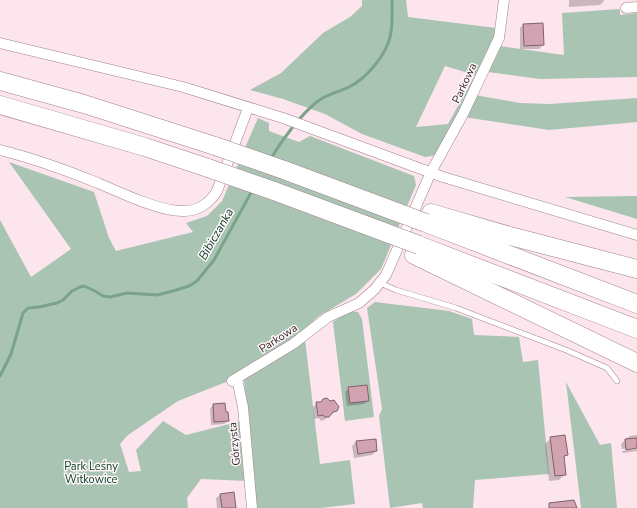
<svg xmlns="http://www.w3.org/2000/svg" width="637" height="508" font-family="'Nunito Sans',sans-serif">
<rect width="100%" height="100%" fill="#fce5ec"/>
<g fill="#a9c4b3" fill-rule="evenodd">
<path d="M362 0H406L408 17 496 28 494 38 476 75 456 123 438 155 425 157 362 134 325 114 283 99 250 90 281 73 323 33 350 17 362 6ZM445 66 475 75 448 124 416 127Z"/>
<polygon points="620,9 620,15 637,13 637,77 540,79 488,72 500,46 564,55 562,13"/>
<polygon points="475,95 520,103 549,104 637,98 637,122 549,130 463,117"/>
<polygon points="258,118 269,123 269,131 299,142 310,136 414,176 416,185 381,269 356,294 319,316 289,343 226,382 178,401 128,435 120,444 129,472 141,471 136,450 163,421 186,435 241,421 247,481 201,479 187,498 188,508 0,508 0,220 31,277 71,249 9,162 94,192 109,238 116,251 193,232 186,223 207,216 222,201"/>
<polygon points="637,196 637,219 565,197 634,196"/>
<polygon points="375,302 449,311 472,319 474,335 519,337 523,362 538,360 549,474 475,480 473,508 423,508 422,503 390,508 379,416 382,409 367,308"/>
<polygon points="348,311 358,312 362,319 374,417 345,421 333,322"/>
<polygon points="305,340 320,464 350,460 355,504 321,508 256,508 251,475 244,379"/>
<polygon points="566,382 600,445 611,443 617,508 581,508"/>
</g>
<g fill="#0003">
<polygon points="569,0 604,0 604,1 600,5 569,7"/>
<polygon points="523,25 543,45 539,49 520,49 520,28"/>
<polygon points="349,388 368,401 364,404 347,406 345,392"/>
<polygon points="317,403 336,411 324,420 321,421 319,418 314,419 313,407"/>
<polygon points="213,405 228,421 224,424 211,425 210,409"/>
<polygon points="637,435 637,447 622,449 621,444 625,440 630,436"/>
<polygon points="551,438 567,455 563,458 565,474 559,480 549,481 545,444"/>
<polygon points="356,442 376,451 372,455 354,458 352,446"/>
<polygon points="637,449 637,451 623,453 622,451"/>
<polygon points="220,495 235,508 217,508 216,498"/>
</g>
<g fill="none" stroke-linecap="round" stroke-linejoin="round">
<g stroke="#7ba38a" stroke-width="3">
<path d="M270 160C281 141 301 114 318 101 327 94 339 92 349 87 366 79 386 55 390 37 393 25 392 12 392 0"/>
<polyline points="0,376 11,354 23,313 28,308 39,307 57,303 63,300 72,291 80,287 84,286 95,291 103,296 110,297 127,293 157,295 173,291 189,286 197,281 214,260 253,189"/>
</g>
</g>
<g fill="#d1a3b1" stroke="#81616b">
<polygon points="543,23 544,45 524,46 523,24"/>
<polygon points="367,385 369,401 350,403 348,387"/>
<polygon points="327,398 330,401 334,400 339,407 337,411 333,412 329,417 325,417 323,415 318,416 316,402 321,402 323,399"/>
<polygon points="225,403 226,412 228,412 229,421 214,422 213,404"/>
<polygon points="565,435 568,455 564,456 566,475 555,476 550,437"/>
<polygon points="637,438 637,448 626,450 625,439"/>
<polygon points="376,439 377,451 358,454 356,441"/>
<polygon points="234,492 236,508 222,508 220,494"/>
<polygon points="574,500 577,508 549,508 549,503"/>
</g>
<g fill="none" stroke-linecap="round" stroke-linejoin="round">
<g stroke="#a2818b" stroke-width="6">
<polyline id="service" points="380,283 396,290 456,308 566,350 607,368 617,381"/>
</g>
<g stroke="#a2818b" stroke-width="11">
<g id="minor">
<polyline points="626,8 637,7"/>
<polyline points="0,43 183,87 283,118 443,177 637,235"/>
<path d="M0 150C33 158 66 170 98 183 121 193 159 211 182 211 197 212 210 203 217 191L248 108"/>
<polyline points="237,379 243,407 252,508"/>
<polyline points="232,381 293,344 328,317 359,303 374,290 386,275 431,172 463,114 499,38 504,0"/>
</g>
</g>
<g stroke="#a2818b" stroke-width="19">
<g id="motorway">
<polyline points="0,81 84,104 215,146"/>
<polyline points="0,105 145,147 208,168"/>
<polyline points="431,213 510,236 637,269"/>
<polyline points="426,223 637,304"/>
<polyline points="421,246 637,329"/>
<polyline points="414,255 637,363"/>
</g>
</g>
<use href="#service" stroke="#fff" stroke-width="5"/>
<use href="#minor" stroke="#fff" stroke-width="10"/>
<use href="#motorway" stroke="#fff" stroke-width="18"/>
<g stroke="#a2818b" stroke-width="19" stroke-linecap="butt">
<g id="motorway-bridge">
<polyline points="215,146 284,170 426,223"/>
<polyline points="208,168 274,191 419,245"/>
</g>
</g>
<use href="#motorway-bridge" stroke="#fff" stroke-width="18"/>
</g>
<g text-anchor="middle" stroke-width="3" stroke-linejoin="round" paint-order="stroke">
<g font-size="11" fill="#322529" stroke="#fff7f9">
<text transform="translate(464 83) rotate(-65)" y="4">Parkowa</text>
<text transform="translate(278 338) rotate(-33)" y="4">Parkowa</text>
<text transform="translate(234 444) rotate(-95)" y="4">Górzysta</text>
</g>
<g font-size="11" fill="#0d4128" stroke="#fff7f9">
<text x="91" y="470">Park Leśny<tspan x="91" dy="13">Witkowice</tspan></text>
</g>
<g font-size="12" font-style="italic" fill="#033920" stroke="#fff7f9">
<text transform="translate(216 234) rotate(-60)" y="4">Bibiczanka</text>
</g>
</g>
</svg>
